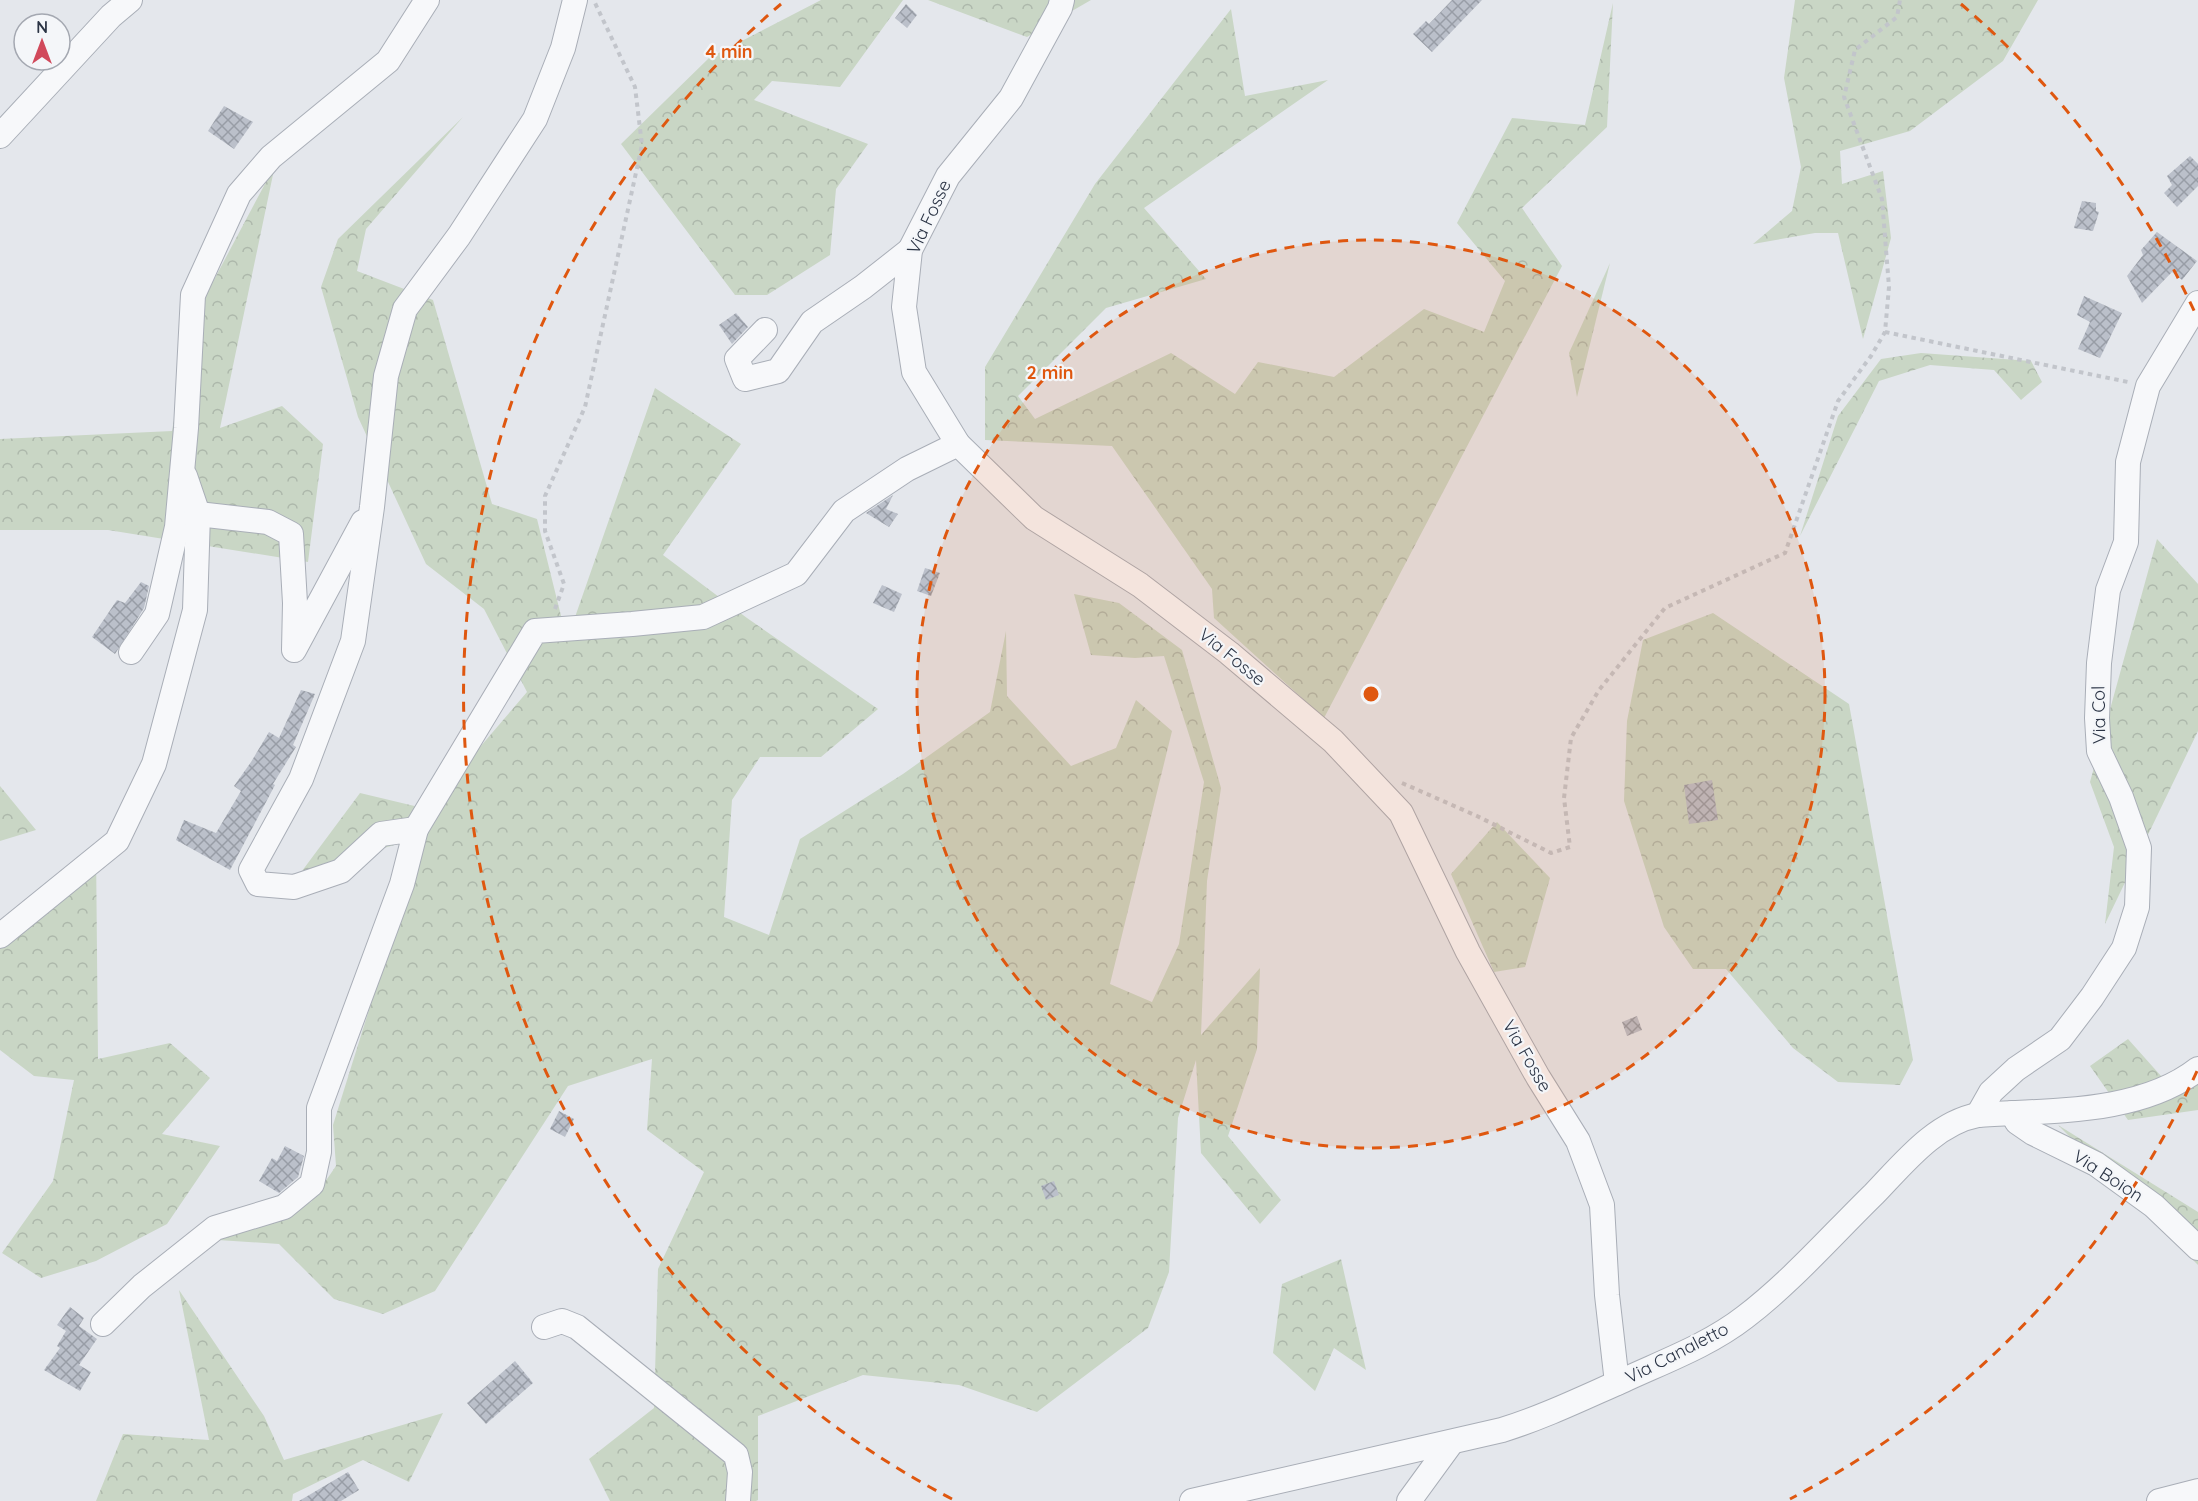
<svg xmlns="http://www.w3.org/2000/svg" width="2198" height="1501" font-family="Quicksand,sans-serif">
<defs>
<pattern id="forest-crowns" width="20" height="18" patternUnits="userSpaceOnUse" patternTransform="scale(1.5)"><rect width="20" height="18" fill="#c9d6c5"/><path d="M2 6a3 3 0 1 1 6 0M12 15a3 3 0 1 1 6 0" fill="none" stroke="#adb8ab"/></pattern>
<pattern id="building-cross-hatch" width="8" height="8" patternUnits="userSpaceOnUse" patternTransform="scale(1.5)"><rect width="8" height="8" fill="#bbc0ca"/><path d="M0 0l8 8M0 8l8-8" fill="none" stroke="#989da6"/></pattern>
</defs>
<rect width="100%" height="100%" fill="#e4e7ec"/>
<g fill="url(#forest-crowns)">
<polygon points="821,0 903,0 840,87 772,81 754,100 868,144 836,189 830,255 767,295 735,295 621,144 709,58"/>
<polygon points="928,0 1091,0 1027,37"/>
<polygon points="1795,0 2038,0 2003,61 1910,131 1840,151 1842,184 1883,171 1891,238 1863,339 1838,233 1815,233 1753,244 1792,211 1801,167 1784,78"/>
<polygon points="1613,3 1607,127 1522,208 1562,266 1324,718 1214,618 1212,589 1112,446 985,440 985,367 1095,184 1231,9 1245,96 1328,80 1144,208 1206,279 1106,308 1018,396 1035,419 1171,353 1235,394 1258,362 1334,377 1424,309 1484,332 1505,281 1457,223 1512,118 1585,125"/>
<polygon points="463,117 366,229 357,271 433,300 492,504 537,519 567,640 655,388 741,444 663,555 747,618 878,709 821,757 760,757 732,800 724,917 769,935 800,839 903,774 990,712 1006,631 1007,696 1071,766 1116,748 1136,700 1172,731 1110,984 1152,1002 1179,944 1204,782 1164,656 1135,658 1091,655 1074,594 1119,603 1182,650 1221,788 1207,881 1201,1035 1260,968 1257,1049 1228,1136 1281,1200 1260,1224 1201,1153 1196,1060 1178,1118 1169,1272 1148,1328 1037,1412 959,1385 863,1375 758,1416 758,1500 756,1501 610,1501 589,1459 654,1408 658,1269 704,1172 647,1130 652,1059 568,1086 435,1291 383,1314 334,1299 279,1244 218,1240 311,1202 336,1166 333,1125 423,837 302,871 360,793 427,809 527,692 484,609 426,564 358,417 321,287 338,239"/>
<polygon points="275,165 220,428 282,406 323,444 308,562 108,530 0,530 0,439 172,431 190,325"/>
<polygon points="1610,263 1577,397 1569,353"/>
<polygon points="1921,353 2031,361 2042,382 2021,400 1994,370 1930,365 1879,381 1800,536 1838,416 1881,359"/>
<polygon points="2157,539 2198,584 2198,731 2105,924 2114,847 2090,782"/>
<polygon points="1713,613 1849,704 1913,1060 1900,1085 1838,1082 1793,1048 1726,969 1693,969 1664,927 1624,801 1627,721 1643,640"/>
<polygon points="0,786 36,830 0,841"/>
<polygon points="1497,822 1550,878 1525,967 1494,972 1451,874"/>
<polygon points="96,848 98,1059 170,1043 210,1078 162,1134 220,1146 167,1224 96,1261 41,1278 2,1253 53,1181 74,1080 34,1076 0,1050 0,924"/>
<polygon points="2128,1039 2178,1095 2198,1085 2198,1110 2128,1120 2090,1066"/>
<polygon points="2058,1125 2198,1212 2198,1265"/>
<polygon points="1341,1259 1366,1370 1334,1348 1315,1391 1273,1353 1282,1284"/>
<polygon points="179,1290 264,1416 284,1460 443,1413 409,1482 363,1460 293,1494 292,1501 96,1501 123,1434 209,1440"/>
</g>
<g fill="url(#building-cross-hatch)">
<polygon points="1452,0 1482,0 1432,52 1413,34 1426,21 1429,24"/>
<polygon points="906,4 917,15 907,28 895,18"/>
<polygon points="224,106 253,122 234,149 208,131"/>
<polygon points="2190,156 2198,164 2198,186 2177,207 2164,193 2172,185 2167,176"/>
<polygon points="2082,201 2096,203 2096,211 2099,212 2093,231 2074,228"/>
<polygon points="2157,232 2197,261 2182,280 2172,272 2142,303 2127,276 2143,255 2141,250"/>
<polygon points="2084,296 2122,313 2100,358 2078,349 2090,322 2077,315"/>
<polygon points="736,313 748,327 732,344 719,325"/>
<polygon points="893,495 886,509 898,514 889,527 866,513"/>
<polygon points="925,568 940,573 931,596 917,591"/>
<polygon points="141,582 149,586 144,608 115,654 92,637 117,600 125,603"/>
<polygon points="882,585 902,594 894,612 873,603"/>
<polygon points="301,690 315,694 293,745 296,747 273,784 275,785 230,870 176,840 184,820 216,833 241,791 234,786 251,762 269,732 279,738"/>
<polygon points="1712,780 1718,820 1689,824 1684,785"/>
<polygon points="1637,1016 1642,1030 1627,1036 1622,1022"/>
<polygon points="559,1111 574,1119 565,1137 550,1129"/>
<polygon points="285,1146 304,1156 298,1177 279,1193 259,1181 272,1158 277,1161"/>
<polygon points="1054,1181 1059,1195 1046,1200 1041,1186"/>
<polygon points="70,1307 84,1318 79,1326 97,1339 79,1365 91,1372 80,1391 44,1370 60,1348 57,1346 66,1331 57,1325"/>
<polygon points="515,1361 533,1383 486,1424 467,1403"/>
<polygon points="348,1472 359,1490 341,1501 299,1501"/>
</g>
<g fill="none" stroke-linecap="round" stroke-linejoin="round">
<g stroke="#a9aeb7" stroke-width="26">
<g id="minor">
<polyline points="1062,0 1060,8 1011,98 948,176 910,250 904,307 914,372 958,444 1034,518 1140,585 1229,653 1333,741 1401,813 1468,952 1538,1077 1578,1141 1602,1205 1607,1295 1617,1383"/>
<polyline points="0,136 111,16 130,0"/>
<polyline points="765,330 737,359 745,379 778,371 812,322 863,287 910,250"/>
<polyline points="198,514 268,522 291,534 295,603 294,650 363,522"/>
<polyline points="131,652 157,614 177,527 186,428 193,295 239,194 271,157 388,61 427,0"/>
<polyline points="416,829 535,631 632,624 703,617 796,574 844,511 907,469 958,444"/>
<polyline points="0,936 117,841 154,764 195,610 198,514 185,476"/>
<polyline points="2012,1113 2017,1122 2033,1133 2096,1164 2154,1206 2198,1248"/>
<polyline points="1978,1115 1991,1092 2016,1069 2060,1039 2092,997 2124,948 2137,907 2139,848 2121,797 2099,751 2097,718 2099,663 2108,590 2126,542 2128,462 2148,386 2198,303"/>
<polyline points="103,1324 142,1286 215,1228 284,1207 312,1184 319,1152 319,1108 402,884 416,829 381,834 341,871 294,887 258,884 251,870 301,779 353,641 372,507 386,376 405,309 459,236 535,119 563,48 575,0"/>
<polyline points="544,1327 562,1321 577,1327 736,1455 740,1472 738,1501"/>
<path d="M1192 1501 1502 1430C1544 1417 1583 1398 1624 1380 1665 1361 1709 1345 1745 1317 1792 1281 1832 1235 1874 1194 1903 1164 1935 1123 1978 1115 2048 1110 2139 1115 2198 1069"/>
<polyline points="1409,1501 1452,1442"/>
<polyline points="2159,1501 2198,1491"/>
</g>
</g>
<g stroke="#c2c5cb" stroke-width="4" stroke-dasharray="4.5 4.5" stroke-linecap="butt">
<polyline points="1885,332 2128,382"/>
<polyline points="555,609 564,584 545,531 545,496 585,407 642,145 635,87 595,3"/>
<polyline points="1402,783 1477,816 1551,853 1570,847 1564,798 1571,738 1599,690 1665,608 1785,553 1838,401 1871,356 1885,332 1889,287 1882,199 1844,97 1855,50 1897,17 1900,0"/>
</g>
<use href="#minor" stroke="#f7f8fa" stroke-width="24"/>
</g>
<circle cx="1371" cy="694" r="454" fill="#df570f" fill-opacity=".12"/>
<g fill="none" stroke="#df570f" stroke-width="3" stroke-dasharray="10 8">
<circle cx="1371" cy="694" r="454"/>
<path d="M2197 1071A908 908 0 0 1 1790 1499M952 1499A908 908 0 0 1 781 4M1961 4A908 908 0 0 1 2197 317"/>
</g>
<g text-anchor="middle" stroke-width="4.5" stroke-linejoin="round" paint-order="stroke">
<g font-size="18" fill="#2b3445" stroke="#f4f6f9">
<text transform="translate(929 217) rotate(-65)" y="6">Via Fosse</text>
<text transform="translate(1232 657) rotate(39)" y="6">Via Fosse</text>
<text transform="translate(2099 715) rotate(-91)" y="6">Via Col</text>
<text transform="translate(1527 1056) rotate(60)" y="6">Via Fosse</text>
<text transform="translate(2108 1176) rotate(33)" y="6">Via Boion</text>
<text transform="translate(1677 1353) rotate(-27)" y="6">Via Canaletto</text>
</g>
</g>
<circle cx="1371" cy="694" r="9" fill="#df570f" stroke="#f4f6f9" stroke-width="3"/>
<g font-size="18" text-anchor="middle" font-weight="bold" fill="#df570f" stroke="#f4f6f9" stroke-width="4.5" stroke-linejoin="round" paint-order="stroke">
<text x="729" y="58">4 min</text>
<text x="1050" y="379">2 min</text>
</g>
<g transform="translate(42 42)"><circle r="28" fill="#f4f6f9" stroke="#a4a8b1" stroke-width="1.5"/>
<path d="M0-4.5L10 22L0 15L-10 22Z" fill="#d1495b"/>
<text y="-9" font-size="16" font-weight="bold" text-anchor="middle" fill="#2b3445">N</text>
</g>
</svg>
